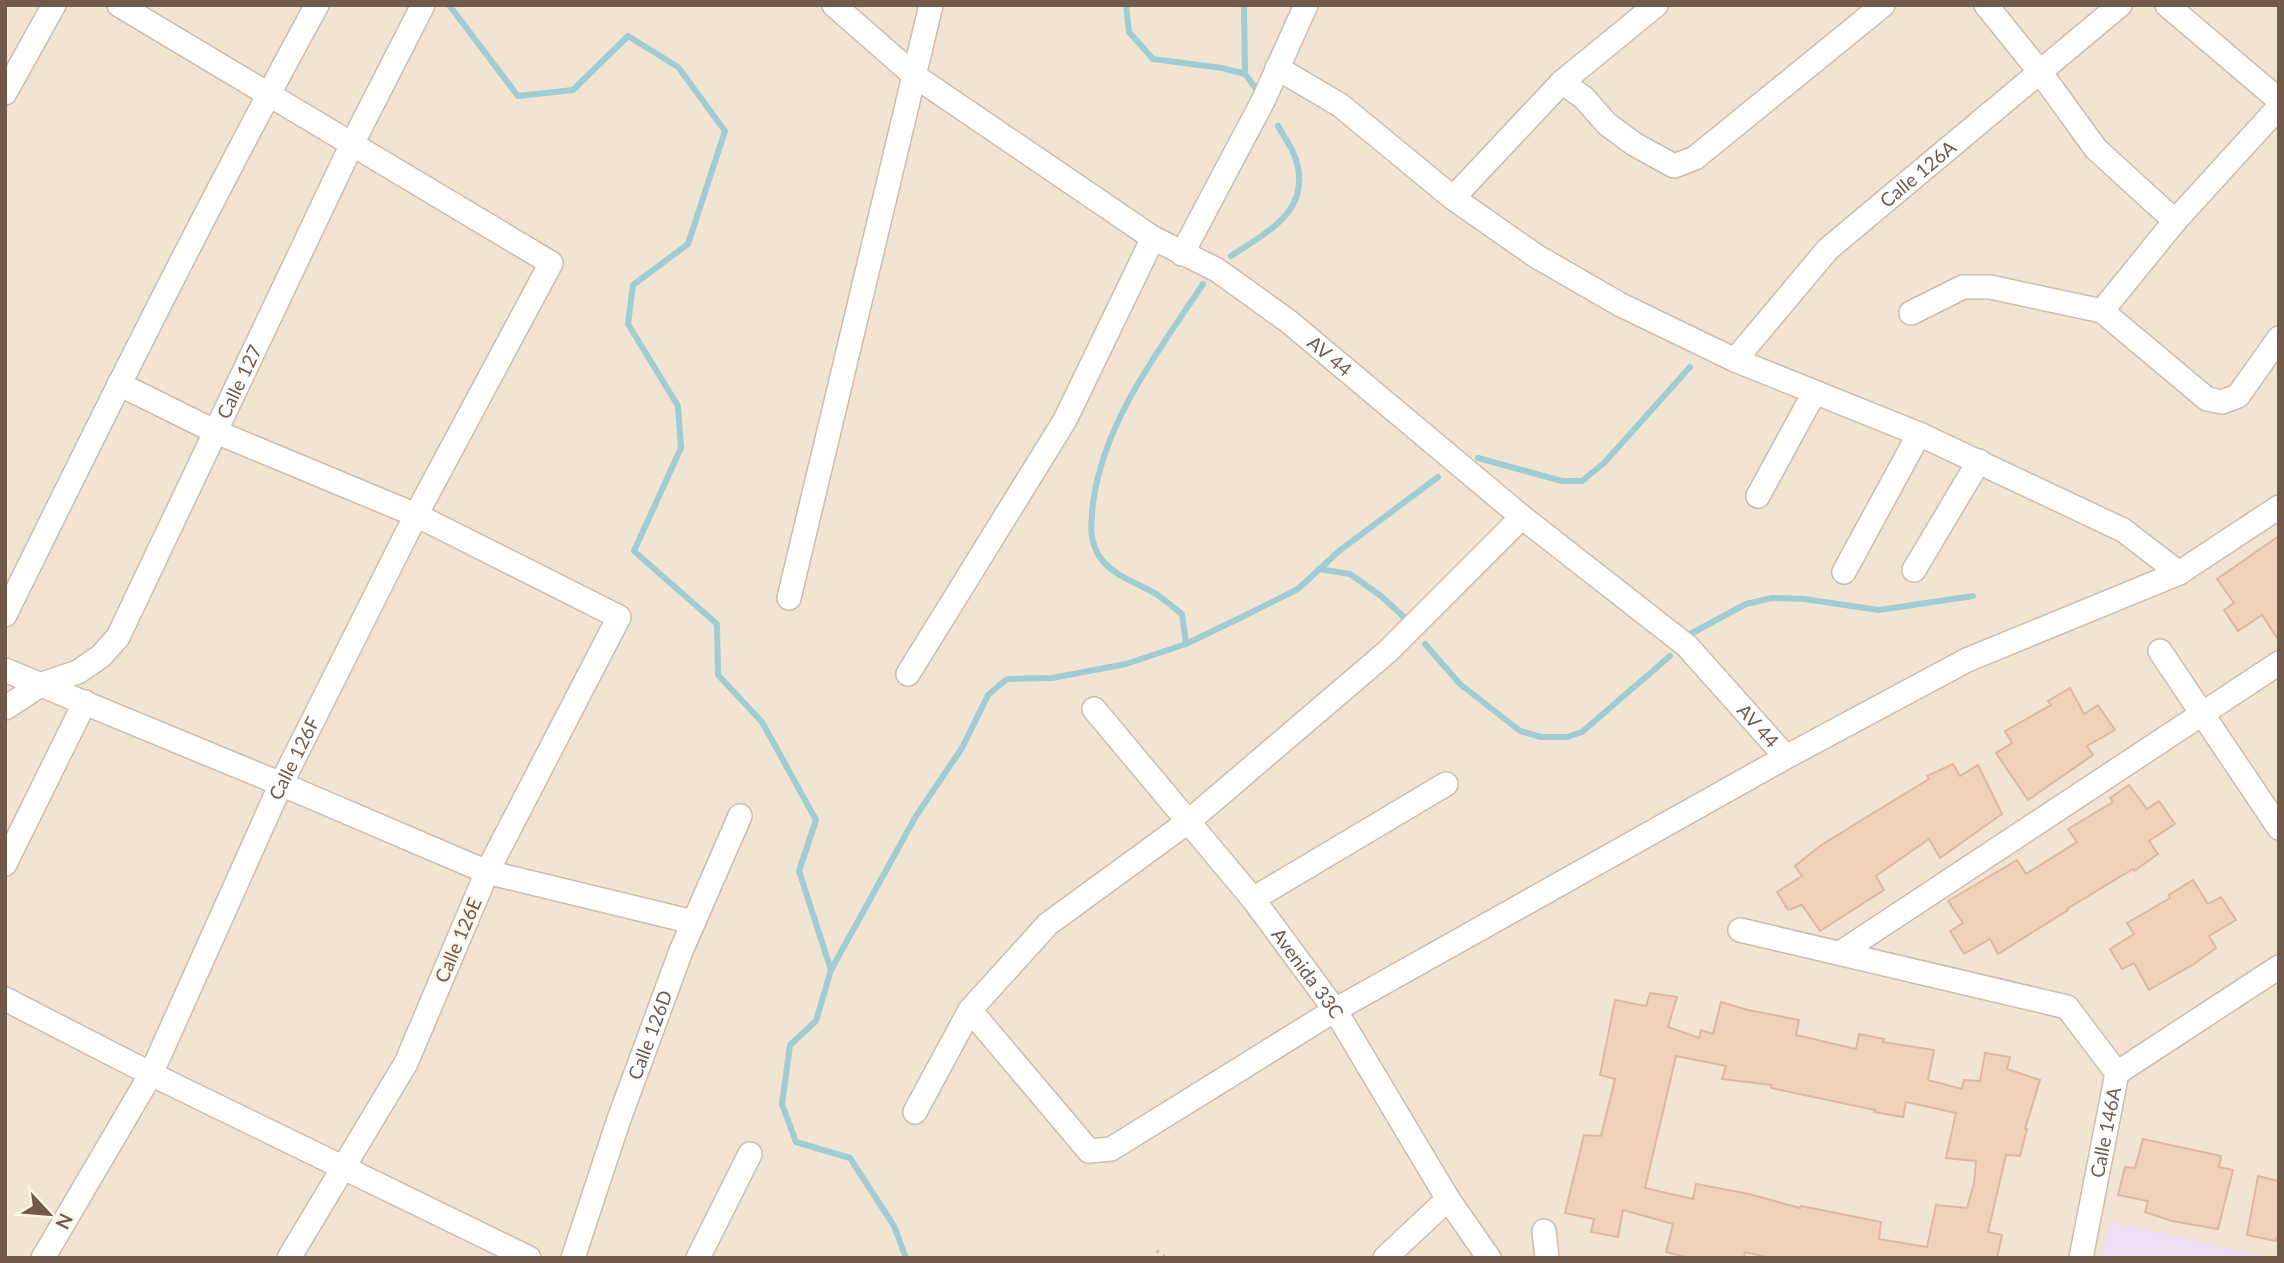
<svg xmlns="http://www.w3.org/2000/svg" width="2284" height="1263" font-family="Lato,sans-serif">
<rect width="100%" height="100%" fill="#fbf2e3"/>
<rect fill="#f2e4d2" x="5" y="5" width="2274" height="1253"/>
<polygon fill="#efe0f7" points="2110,1222 2273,1258 2102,1258"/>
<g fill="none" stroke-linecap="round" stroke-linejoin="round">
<g stroke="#a0ccd4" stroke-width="6">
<polyline points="449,5 518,96 573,90 628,36 678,67 725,131 688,244 633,285 628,324 678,406 681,448 634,551 717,624 718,675 762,722 816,820 799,871 831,970"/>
<polyline points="1126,5 1129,32 1153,59 1222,68 1245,74 1257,90"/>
<polyline points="1244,5 1245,74"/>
<path d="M1231 256C1267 232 1312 211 1296 160 1293 148 1284 137 1278 126"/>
<polyline points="1478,458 1562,481 1582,481 1604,463 1690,367"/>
<polyline points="1319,569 1350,574 1381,596 1405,618"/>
<polyline points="1692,633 1746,604 1772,598 1804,599 1879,610 1973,596"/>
<path d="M1186 644 1182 614C1173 607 1165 600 1156 594 1138 583 1116 577 1102 560 1088 542 1091 523 1093 503 1104 421 1158 352 1203 284"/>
<polyline points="1425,644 1460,684 1520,731 1541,737 1567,737 1582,732 1670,656"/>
<polyline points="906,1258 894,1226 850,1158 796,1142 782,1104 790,1045 816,1021 831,970 916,816 962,748 988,695 1007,679 1052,678 1126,664 1186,644 1244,616 1298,589 1339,551 1438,477"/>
</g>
</g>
<g fill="#efd1bc" stroke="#e0b89e" stroke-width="2" fill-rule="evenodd">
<polygon points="2279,536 2279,641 2262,615 2238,631 2224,610 2234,603 2217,579"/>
<polygon points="2070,688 2084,714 2098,705 2115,730 2087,746 2093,755 2028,800 1996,753 2012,743 2005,731 2051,705 2048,701"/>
<polygon points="1953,764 1960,776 1978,765 2002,814 1940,858 1929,839 1876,876 1884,890 1820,931 1802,905 1788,910 1777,892 1802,876 1795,866 1820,846 1865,818 1929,779 1927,776"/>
<polygon points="2129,785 2147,809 2159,801 2175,824 2149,841 2158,854 2134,871 2133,869 2067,909 2068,910 1998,954 1990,939 1964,954 1950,931 1963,923 1948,901 2017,860 2026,874 2077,842 2068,829 2113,802 2110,798"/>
<polygon points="2193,880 2208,904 2221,897 2236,920 2209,936 2216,948 2194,964 2149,990 2134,963 2122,969 2110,949 2134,934 2127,923 2170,898 2169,895"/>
<path d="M1650 993 1677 997 1668 1027 1699 1038 1701 1030 1713 1034 1721 1002 1748 1010 1799 1020 1796 1035 1856 1049 1859 1034 1884 1039 1883 1042 1934 1050 1928 1080 1962 1089 1964 1080 1980 1081 1985 1053 2010 1057 2007 1069 2040 1080 2025 1129H2027L2020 1156 2006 1155 1988 1232 2002 1235 1997 1258H1770L1745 1252 1744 1258H1689L1666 1252 1673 1224 1623 1210 1618 1237 1591 1232 1594 1219 1565 1213 1584 1135 1601 1136 1615 1079 1600 1075 1615 1000 1646 1006ZM1676 1056 1726 1066 1722 1079 1771 1085V1088L1875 1110 1874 1112 1903 1117 1906 1102 1956 1113 1946 1158 1976 1161 1974 1183 1967 1208 1936 1205 1927 1247 1879 1239 1881 1222 1801 1206 1800 1208 1749 1194 1696 1184 1693 1199 1645 1188Z"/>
<polygon points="2143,1139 2221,1156 2219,1167 2233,1170 2218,1229 2172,1221 2145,1212 2148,1201 2118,1195 2125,1167 2135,1168"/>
<polygon points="2258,1176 2279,1181 2279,1230 2276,1241 2247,1235"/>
</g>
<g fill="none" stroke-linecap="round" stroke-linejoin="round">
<g stroke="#cebcad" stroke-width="26">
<g id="minor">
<path id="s1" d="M834 5 915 76 1153 238 1217 270 1288 321 1522 517 1687 646 1786 757"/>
<polyline points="1986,5 2040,72 2096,149 2175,221"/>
<polyline points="2167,5 2279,100"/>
<polyline points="1277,68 1340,105 1453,198 1536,256 1621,305 1735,360 1919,434 2123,530 2179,573"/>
<polyline points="1562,82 1584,98 1607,124 1634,144 1674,166 1695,158 1883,5"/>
<polyline points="5,93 54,5"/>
<polyline points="1453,198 1562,82 1656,5"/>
<polyline points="1182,254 1263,101 1306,5"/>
<polyline points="2102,311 2175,221 2279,107"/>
<polyline points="1911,313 1963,287 1990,287 2102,311 2207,399 2222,402 2238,396 2279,338"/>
<path id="s2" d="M1735 360 1828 249 2120 5"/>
<polyline points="119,384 214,431 416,515 619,617 487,872 406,1063 289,1258"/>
<polyline points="1758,496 1814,393"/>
<polyline points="1914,570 1979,461"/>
<polyline points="1844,572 1919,434"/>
<polyline points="789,598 931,5"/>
<path d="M5 615C106 410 207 206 317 5"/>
<polyline points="2160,651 2279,828"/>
<polyline points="5,670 281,784 487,872 693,922"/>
<polyline points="908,674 1065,420 1153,238"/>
<path id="s3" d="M5 708 42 684 78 672 101 656 118 637 352 144 423 5"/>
<path id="s4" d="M1094 709 1253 899 1335 1010 1448 1199 1489 1258"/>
<polyline points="5,864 85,702"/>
<polyline points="1253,899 1446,784"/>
<polyline points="1740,930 2067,1007 2117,1073"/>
<polyline points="1840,953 2279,663"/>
<polyline points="5,999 151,1074 529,1258"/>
<polyline points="970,1010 1089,1151 1111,1149 1335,1010 1786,757 1967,660 2179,573 2279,507"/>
<polyline points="915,1112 970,1010 1048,924 1189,821 1387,652 1522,517"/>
<polyline points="1544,1231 1547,1258"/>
<path id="s5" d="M43 1258 151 1074 281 784 416 515 551 263 119 5"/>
<path id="s6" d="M573 1258 619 1119 681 951 740 816"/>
<polyline points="698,1258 750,1154"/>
<polyline points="1385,1258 1448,1199"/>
<path id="s7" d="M2081 1258 2117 1073 2279 967"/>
</g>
</g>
<polyline stroke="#d3b4a0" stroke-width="3.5" stroke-dasharray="2 5" stroke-linecap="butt" points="1157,1251 1166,1258"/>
<use href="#minor" stroke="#fff" stroke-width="23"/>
</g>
<g text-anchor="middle" stroke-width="5" stroke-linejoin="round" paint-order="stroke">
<g font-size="19" fill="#71594b" stroke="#fef6e9">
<text dy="7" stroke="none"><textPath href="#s2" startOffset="262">Calle 126A</textPath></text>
<text dy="7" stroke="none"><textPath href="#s1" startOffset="609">AV 44</textPath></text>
<text dy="7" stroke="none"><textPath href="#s3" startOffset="418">Calle 127</textPath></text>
<text dy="7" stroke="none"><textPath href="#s1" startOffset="1176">AV 44</textPath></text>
<text dy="7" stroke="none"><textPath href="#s5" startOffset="560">Calle 126F</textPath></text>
<text transform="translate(458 940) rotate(-67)" y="7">Calle 126E</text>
<text dy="7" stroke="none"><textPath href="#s4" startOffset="340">Avenida 33C</textPath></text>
<text dy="7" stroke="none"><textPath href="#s6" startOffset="236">Calle 126D</textPath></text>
<text dy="7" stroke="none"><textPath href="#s7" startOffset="128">Calle 146A</textPath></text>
</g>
</g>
<rect width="2284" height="1263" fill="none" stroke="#71594b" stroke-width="14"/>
<g transform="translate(49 1214) rotate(116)" stroke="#fef6e9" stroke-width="5" paint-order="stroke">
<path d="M0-5L12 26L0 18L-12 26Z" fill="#71594b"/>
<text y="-10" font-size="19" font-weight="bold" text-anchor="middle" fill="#71594b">N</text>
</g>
</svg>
